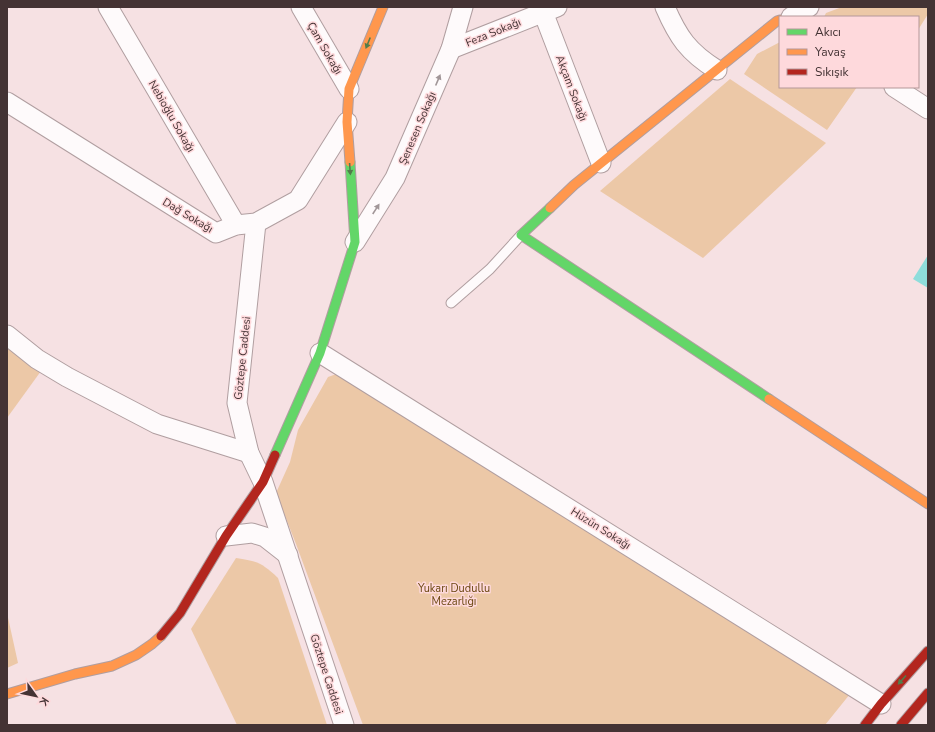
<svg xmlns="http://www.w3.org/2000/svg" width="935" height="732" font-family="'Nunito Sans',sans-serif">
<rect width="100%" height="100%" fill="#f6e1e3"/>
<g fill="#ecc8a7">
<polygon points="842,7 928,7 928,14 918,30 918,17 824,17 826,13"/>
<polygon points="780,42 780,87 857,87 827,130 744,74 757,54"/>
<polygon points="730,79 826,143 703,258 600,191"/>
<polygon points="7,347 41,371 7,418"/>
<polygon points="342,372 850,694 825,725 363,725 296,544 276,493 290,462 298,430 328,377"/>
<polygon points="7,496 7,613 18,663 7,668"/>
<path d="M236 558C257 561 262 563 278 578L327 725H237L191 629Z"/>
</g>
<polygon fill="#8edddb" points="928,255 928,288 913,279"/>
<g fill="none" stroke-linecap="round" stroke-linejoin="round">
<g stroke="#b09ea0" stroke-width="11">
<polyline id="lane" points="451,303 490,269 521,235"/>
</g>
<g stroke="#b09ea0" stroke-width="21">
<g id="street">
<polyline points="108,7 236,225"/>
<polyline points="301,7 349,89"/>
<path d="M665 7C678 37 688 52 717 70"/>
<polyline points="543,12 601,163"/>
<polyline points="791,17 809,7"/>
<polyline points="451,49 557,7"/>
<polyline points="894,87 928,109"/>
<polyline points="7,102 216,233 236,225 256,223 298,200 347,122"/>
<polyline points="256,223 237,403 249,453 263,482 344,725"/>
<polyline points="355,242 395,178 451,49 463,7"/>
<polyline points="7,335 37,359 67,377 157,424 249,453"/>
<polyline points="320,353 881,704"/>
<polyline points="226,536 252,533 265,537 288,555"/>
</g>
</g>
<g stroke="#b09ea0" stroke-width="11">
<g id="fast">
<polyline points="550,208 521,235 769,399"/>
<polyline points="275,455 320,353 355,242 350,162"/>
</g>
</g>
<g stroke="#b09ea0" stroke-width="11">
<g id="slow">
<polyline points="350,162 347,122 349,89 383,7"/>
<polyline points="550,208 574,185 777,21 780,20"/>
<polyline points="769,399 928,504"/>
<polyline points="7,694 75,674 112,666 136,655 152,644 161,636"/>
</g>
</g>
<g stroke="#b09ea0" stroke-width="11">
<g id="jam">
<polyline points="161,636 180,613 226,536 263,482 275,455"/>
<polyline points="865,725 881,704 928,651"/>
<polyline points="901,725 928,693"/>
</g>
</g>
<use href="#lane" stroke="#fefafb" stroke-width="9"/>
<use href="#street" stroke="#fefafb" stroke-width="19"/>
<use href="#fast" stroke="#63d668" stroke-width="9"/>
<use href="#slow" stroke="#ff974d" stroke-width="9"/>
<use href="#jam" stroke="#b3261e" stroke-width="9"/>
</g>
<defs><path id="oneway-solid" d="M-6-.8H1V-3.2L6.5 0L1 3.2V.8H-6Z"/></defs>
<g fill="#527c4b">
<use href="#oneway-solid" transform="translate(368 43) rotate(112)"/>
<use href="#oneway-solid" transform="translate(350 169) rotate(86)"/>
<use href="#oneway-solid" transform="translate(902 680) rotate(132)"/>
</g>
<g fill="#a19698">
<use href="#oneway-solid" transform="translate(438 80) rotate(-67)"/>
<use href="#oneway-solid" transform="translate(376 209) rotate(-57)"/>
</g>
<g text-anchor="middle" stroke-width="3" stroke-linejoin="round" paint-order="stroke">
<g font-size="11" fill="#443334" stroke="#fed9dc">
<text transform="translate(493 32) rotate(-22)" y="4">Feza Sokağı</text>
<text transform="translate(325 48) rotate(60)" y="4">Çam Sokağı</text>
<text transform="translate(572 88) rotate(69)" y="4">Akçam Sokağı</text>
<text transform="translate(172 116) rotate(60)" y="4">Nebioğlu Sokağı</text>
<text transform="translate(417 128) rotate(-67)" y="4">Şenesen Sokağı</text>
<text transform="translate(188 215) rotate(31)" y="4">Dağ Sokağı</text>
<text transform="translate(242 358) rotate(-84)" y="4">Göztepe Caddesi</text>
<text transform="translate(601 528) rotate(32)" y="4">Hüzün Sokağı</text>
<text transform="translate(327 674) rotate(72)" y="4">Göztepe Caddesi</text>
</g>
<g font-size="11" fill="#6b4710" stroke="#fed9dc">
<text x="454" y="592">Yukarı Dudullu<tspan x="454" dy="13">Mezarlığı</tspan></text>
</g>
</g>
<rect width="935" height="732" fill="none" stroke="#443334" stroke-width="16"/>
<rect x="779" y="16" width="140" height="72" fill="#fed9dc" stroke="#b49799"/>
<rect x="787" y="29" width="20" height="6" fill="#63d668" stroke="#b49799"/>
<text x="815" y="36" font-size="12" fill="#443334">Akıcı</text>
<rect x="787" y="49" width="20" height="6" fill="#ff974d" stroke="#b49799"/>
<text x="815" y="56" font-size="12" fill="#443334">Yavaş</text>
<rect x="787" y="69" width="20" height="6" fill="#b3261e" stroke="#b49799"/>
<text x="815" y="76" font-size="12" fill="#443334">Sıkışık</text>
<g transform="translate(36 696) rotate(123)" stroke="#fed9dc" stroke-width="3" paint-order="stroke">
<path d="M0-3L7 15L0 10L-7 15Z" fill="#443334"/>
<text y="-6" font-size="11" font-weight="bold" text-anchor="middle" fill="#443334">K</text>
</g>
</svg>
